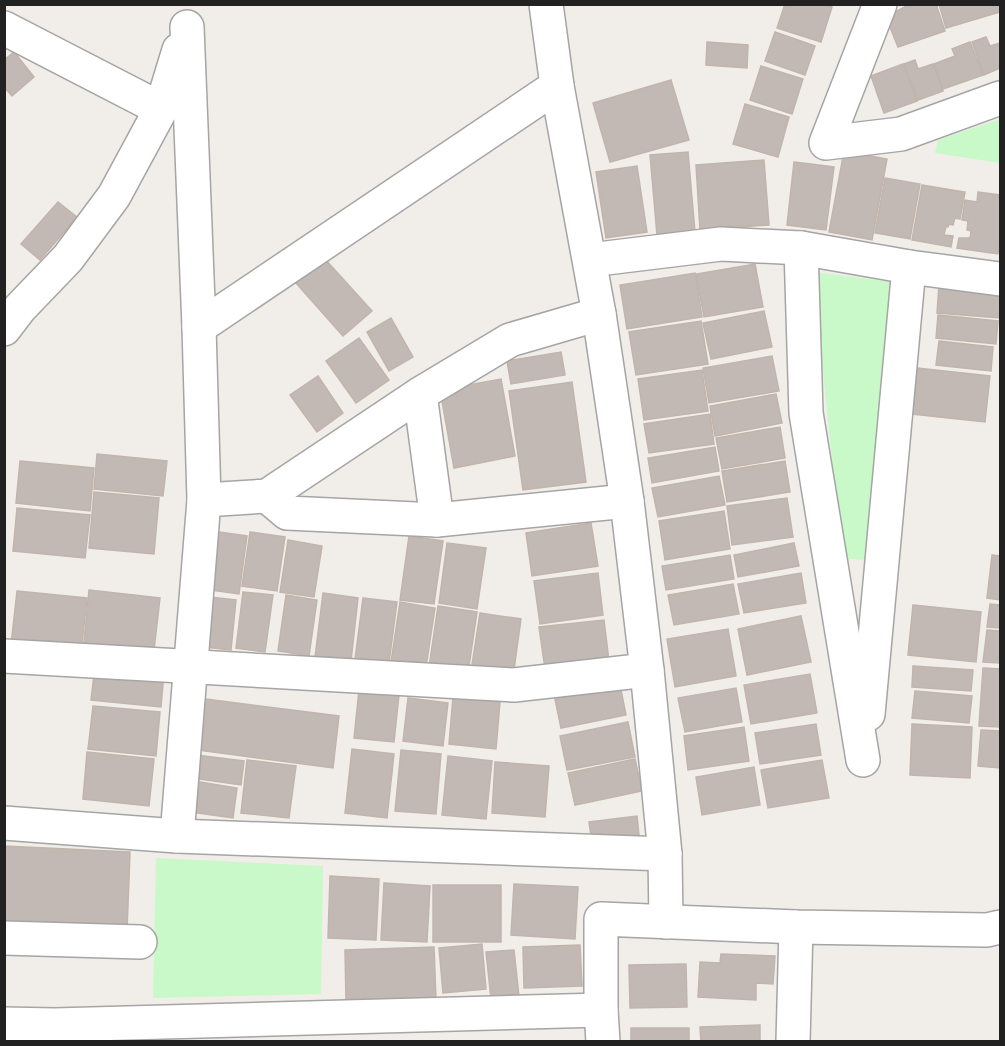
<svg xmlns="http://www.w3.org/2000/svg" width="1005" height="1046" font-family="'Roboto Condensed',sans-serif">
<rect width="100%" height="100%" fill="#f1eee9"/>
<g fill="#c9f8c9">
<polygon points="1000,119 1000,163 935,153 938,140"/>
<polygon points="813,272 893,282 872,560 842,559"/>
<polygon points="156,858 323,866 321,994 153,998"/>
</g>
<g fill="#c2b9b5" stroke="#c2b4ab" stroke-width="1.5">
<polygon points="785,4 823,4 832,7 821,42 777,28"/>
<polygon points="910,4 936,4 945,31 898,47 886,17"/>
<polygon points="939,4 1000,4 1000,12 946,28"/>
<polygon points="775,32 815,46 805,75 765,61"/>
<polygon points="986,37 990,46 1000,43 1000,68 984,75 972,42"/>
<polygon points="707,42 748,45 747,68 706,65"/>
<polygon points="970,42 983,75 943,89 934,64 955,56 952,49"/>
<polygon points="14,52 34,77 12,96 4,87 4,60"/>
<polygon points="915,60 918,69 933,64 943,91 918,100 904,64"/>
<polygon points="903,64 917,101 884,113 871,76"/>
<polygon points="761,66 803,79 792,114 750,100"/>
<polygon points="671,80 689,140 610,162 593,103"/>
<polygon points="745,104 789,117 778,157 733,144"/>
<polygon points="844,151 887,159 872,240 829,232"/>
<polygon points="688,152 695,232 657,235 650,155"/>
<polygon points="764,160 769,225 700,230 696,165"/>
<polygon points="794,162 834,167 826,230 787,225"/>
<polygon points="637,166 647,232 606,238 596,172"/>
<polygon points="885,178 920,184 910,239 875,233"/>
<polygon points="922,185 965,192 960,219 955,218 953,225 949,224 948,227 946,226 944,235 953,236 951,247 912,240"/>
<polygon points="978,192 1000,195 1000,240 998,254 957,248 959,238 970,238 971,231 967,230 968,221 962,220 965,200 977,202"/>
<polygon points="58,202 77,217 40,260 21,244"/>
<polygon points="324,258 372,311 343,336 296,283"/>
<polygon points="755,264 763,307 704,317 696,274"/>
<polygon points="695,273 702,317 627,329 620,285"/>
<polygon points="939,285 1000,290 1000,318 937,313"/>
<polygon points="764,311 772,347 711,359 703,323"/>
<polygon points="938,315 998,321 996,344 936,338"/>
<polygon points="391,318 413,357 389,371 367,332"/>
<polygon points="701,321 708,364 636,375 629,332"/>
<polygon points="359,338 389,380 356,403 326,361"/>
<polygon points="939,341 993,347 991,371 936,365"/>
<polygon points="561,352 565,375 511,384 507,361"/>
<polygon points="772,356 779,391 709,403 703,368"/>
<polygon points="917,368 990,376 985,422 912,414"/>
<polygon points="702,370 708,411 644,420 638,379"/>
<polygon points="318,376 343,413 317,432 290,395"/>
<polygon points="501,379 515,456 454,468 440,390"/>
<polygon points="572,382 586,482 523,490 509,391"/>
<polygon points="776,394 782,423 715,436 710,406"/>
<polygon points="710,414 714,444 649,453 644,424"/>
<polygon points="780,427 785,458 722,469 716,438"/>
<polygon points="715,447 719,471 652,483 648,458"/>
<polygon points="97,454 167,461 163,496 94,489"/>
<polygon points="20,461 94,468 90,511 16,503"/>
<polygon points="785,461 790,492 727,502 722,471"/>
<polygon points="719,476 725,505 658,517 652,488"/>
<polygon points="94,492 159,498 154,554 89,548"/>
<polygon points="787,498 793,537 732,545 727,506"/>
<polygon points="17,508 90,515 85,558 13,551"/>
<polygon points="724,511 730,549 665,560 659,521"/>
<polygon points="591,523 598,566 532,576 526,533"/>
<polygon points="212,531 247,536 239,594 204,589"/>
<polygon points="250,532 285,537 277,591 242,586"/>
<polygon points="409,536 443,541 434,604 400,600"/>
<polygon points="288,540 322,546 314,597 280,592"/>
<polygon points="447,543 486,548 477,609 439,603"/>
<polygon points="794,543 799,566 738,577 734,555"/>
<polygon points="730,555 734,579 666,590 662,566"/>
<polygon points="992,555 1000,556 1000,600 987,598"/>
<polygon points="598,573 603,615 540,624 534,581"/>
<polygon points="801,573 806,603 744,613 738,584"/>
<polygon points="733,584 739,614 674,625 668,595"/>
<polygon points="89,590 160,598 153,659 83,652"/>
<polygon points="17,591 87,598 81,652 11,645"/>
<polygon points="243,592 273,595 265,652 236,648"/>
<polygon points="323,593 358,598 351,661 315,657"/>
<polygon points="286,595 317,600 309,656 278,651"/>
<polygon points="200,596 236,600 231,650 195,646"/>
<polygon points="363,598 397,602 389,663 355,659"/>
<polygon points="400,602 435,608 426,667 391,662"/>
<polygon points="990,604 1000,605 1000,628 987,627"/>
<polygon points="913,605 981,612 976,662 908,655"/>
<polygon points="438,606 477,612 468,673 429,667"/>
<polygon points="480,613 521,619 513,677 471,671"/>
<polygon points="801,616 811,662 747,675 738,629"/>
<polygon points="604,620 609,661 545,669 539,627"/>
<polygon points="728,629 736,676 675,687 667,639"/>
<polygon points="987,630 1000,631 1000,663 983,662"/>
<polygon points="95,666 164,673 161,707 91,700"/>
<polygon points="913,666 973,670 971,691 912,687"/>
<polygon points="983,668 1000,669 1000,727 979,726"/>
<polygon points="810,674 817,713 751,724 744,685"/>
<polygon points="620,685 626,715 561,728 555,699"/>
<polygon points="736,688 742,722 685,732 678,698"/>
<polygon points="359,690 399,695 394,742 354,738"/>
<polygon points="915,691 972,696 969,723 912,718"/>
<polygon points="453,697 500,702 496,749 449,744"/>
<polygon points="198,698 339,716 333,768 191,749"/>
<polygon points="408,698 448,703 443,746 403,741"/>
<polygon points="93,706 160,712 156,756 88,749"/>
<polygon points="628,722 635,757 567,770 560,736"/>
<polygon points="816,724 821,755 760,764 755,733"/>
<polygon points="912,724 972,727 970,778 910,775"/>
<polygon points="744,727 749,761 688,770 684,736"/>
<polygon points="981,730 1000,731 1000,768 978,766"/>
<polygon points="352,749 394,754 387,818 345,813"/>
<polygon points="401,750 441,754 436,814 395,811"/>
<polygon points="87,752 154,759 149,806 83,799"/>
<polygon points="196,755 244,761 241,785 193,778"/>
<polygon points="448,756 492,761 486,819 442,815"/>
<polygon points="635,759 642,791 575,805 568,773"/>
<polygon points="247,760 296,766 289,818 241,813"/>
<polygon points="822,760 829,798 768,808 761,770"/>
<polygon points="495,762 549,766 545,817 492,813"/>
<polygon points="754,767 760,805 702,815 696,777"/>
<polygon points="188,780 237,788 233,818 184,811"/>
<polygon points="637,816 639,835 592,843 589,822"/>
<polygon points="4,846 130,852 127,931 4,925"/>
<polygon points="330,876 379,879 376,940 328,938"/>
<polygon points="384,883 430,886 427,942 381,940"/>
<polygon points="514,884 578,887 575,939 511,935"/>
<rect x="433" y="885" width="68" height="57"/>
<polygon points="482,944 486,989 443,993 439,948"/>
<polygon points="580,945 582,986 524,988 523,947"/>
<polygon points="434,947 436,1000 346,1003 345,950"/>
<polygon points="514,950 519,996 491,999 486,952"/>
<polygon points="721,954 775,956 773,984 756,983 756,1000 698,997 700,962 720,963"/>
<polygon points="686,964 687,1007 630,1008 629,965"/>
<polygon points="760,1025 760,1042 701,1042 700,1027"/>
<rect x="631" y="1028" width="58" height="14"/>
</g>
<g fill="none" stroke-linecap="round" stroke-linejoin="round">
<g stroke="#a5a5a5" stroke-width="36">
<g id="minor">
<polyline points="880,4 826,143 901,134 1000,98"/>
<polyline points="4,28 161,109"/>
<polyline points="801,248 806,413 863,760"/>
<polyline points="590,260 721,244 801,248 909,267 1000,279"/>
<polyline points="199,327 557,86"/>
<polyline points="4,329 20,308 68,258 114,196 161,109 179,50"/>
<polyline points="420,394 437,520"/>
<polyline points="267,496 287,513 437,520 627,501"/>
<polyline points="204,500 267,496 420,394 510,340 599,314"/>
<polyline points="4,656 514,685 647,670"/>
<polyline points="868,714 909,267"/>
<polyline points="4,823 177,836 665,854 647,670 627,501 599,314 557,86 546,4"/>
<polyline points="177,836 204,500 199,327 187,27"/>
<polyline points="665,854 666,922"/>
<polyline points="4,938 140,942"/>
<polyline points="4,1024 54,1025 601,1010"/>
<polyline points="603,1042 601,1010 601,919 796,927 987,930 1000,927"/>
<polyline points="793,1042 796,927"/>
</g>
</g>
<use href="#minor" stroke="#fff" stroke-width="33"/>
</g>
<rect width="1005" height="1046" fill="none" stroke="#212121" stroke-width="12"/>
</svg>
